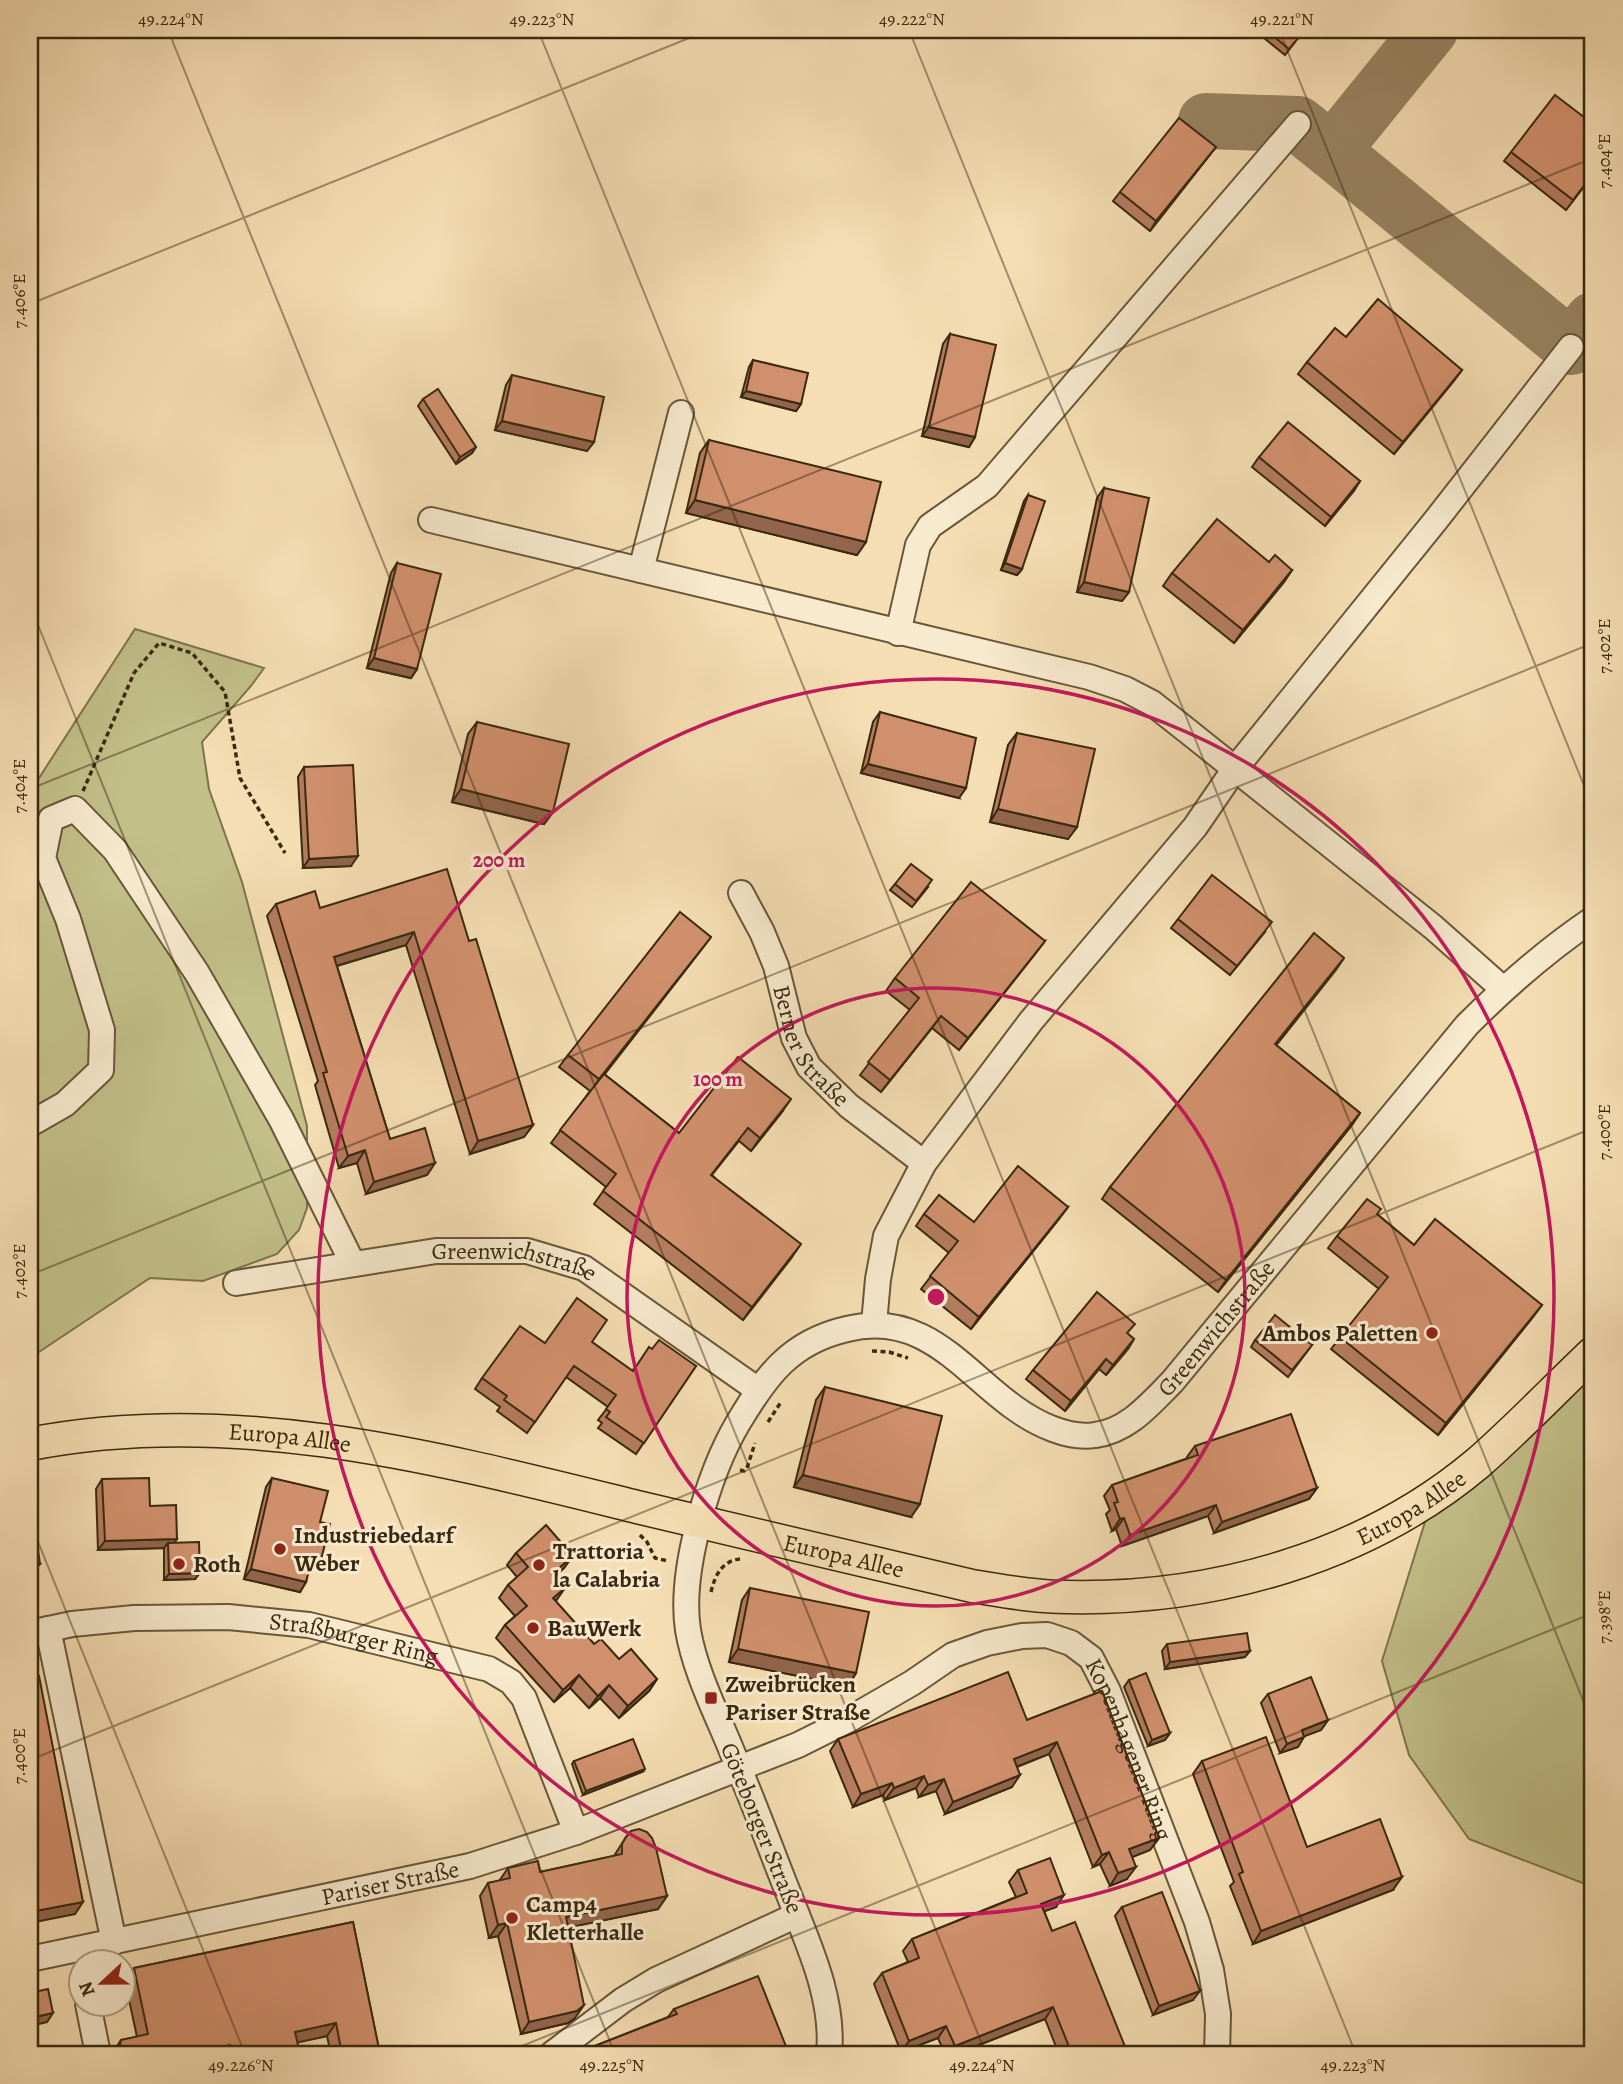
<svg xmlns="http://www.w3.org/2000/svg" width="1623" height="2084" font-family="Alegreya,serif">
<rect width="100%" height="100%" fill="#f5deb3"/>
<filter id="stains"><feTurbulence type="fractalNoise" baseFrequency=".00286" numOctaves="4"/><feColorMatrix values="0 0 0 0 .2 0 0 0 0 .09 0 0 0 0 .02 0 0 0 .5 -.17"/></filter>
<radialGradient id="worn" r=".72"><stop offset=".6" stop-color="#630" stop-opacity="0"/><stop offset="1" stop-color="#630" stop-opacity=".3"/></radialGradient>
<g fill="#c2bf88" stroke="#7e744c" stroke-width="2">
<polygon points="135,629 264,668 251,686 202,742 209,789 242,882 307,1126 307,1208 299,1230 277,1254 203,1281 150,1278 30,1358 30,792"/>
<polygon points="1593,1353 1593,1887 1469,1839 1409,1755 1382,1661 1433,1496"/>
</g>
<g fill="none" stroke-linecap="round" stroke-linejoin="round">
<g stroke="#988462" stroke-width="56">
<polyline points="1206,121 1298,124 1332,151 1430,30"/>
<polyline points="1332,151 1571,347 1593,320"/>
</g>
<g stroke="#695639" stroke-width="28">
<g id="minor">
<polyline points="431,520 1089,677 1125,689 1152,703 1185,729 1433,927 1503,989"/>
<polyline points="641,570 681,413"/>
<polyline points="898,633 918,545 930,526 987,486 1298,124"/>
<path id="s1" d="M741 893 762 932 776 966 794 1038 809 1067 849 1106 924 1163"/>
<polyline points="30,1124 65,1104 101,1070 102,1030 68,919 43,858 51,819 75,809 115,850 197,973 281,1119 353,1264"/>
<path id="s2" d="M236 1283 436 1251H527L584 1268 758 1390"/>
<polyline points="874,1324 878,1279 886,1236 924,1163 1031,1021 1195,827 1234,770 1436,520 1571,347"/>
<polyline points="48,1629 114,1942"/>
<path id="s3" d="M30 1633 72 1624 134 1618 228 1617 309 1625 489 1669 511 1682 524 1698 576 1832"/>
<path id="s4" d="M30 1959 470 1866 576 1832 798 1745 848 1720 912 1683 953 1655 987 1643 1022 1636 1047 1635 1071 1643 1091 1658 1108 1691 1197 1922 1211 1970 1218 2014 1217 2054"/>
<polyline points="88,2004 98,2054"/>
<polyline points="552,2054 623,2000 656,1980 797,1915"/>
<path id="s5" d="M829 2054C834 2004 813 1955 795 1910 774 1858 755 1805 733 1754 717 1714 695 1672 688 1630 679 1572 708 1474 738 1423 766 1376 790 1342 847 1329 941 1306 977 1401 1053 1429 1066 1434 1082 1437 1095 1435 1128 1431 1150 1404 1172 1382L1467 1025C1506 986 1547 950 1593 919"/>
</g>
</g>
<g stroke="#3a2910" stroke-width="35">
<g id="major">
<path id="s6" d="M30 1444C234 1404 439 1458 637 1507 748 1534 860 1560 972 1586 1004 1591 1035 1597 1067 1597 1213 1600 1365 1558 1478 1463 1518 1428 1555 1389 1593 1353"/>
</g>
</g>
<g stroke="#3a2910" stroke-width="3.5" stroke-dasharray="5 3.5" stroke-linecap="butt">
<polyline points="83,791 134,673 159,643 192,653 225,692 240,778 285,853"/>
<polyline points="872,1351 889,1352 908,1358"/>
<polyline points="768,1422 781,1402"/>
<polyline points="740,1470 744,1471 747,1468 755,1443"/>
<polyline points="640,1535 647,1542 655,1558 668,1561"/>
<path d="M711 1592C715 1575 722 1561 740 1559"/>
</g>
<use href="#minor" stroke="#f8eace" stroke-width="24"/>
<use href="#major" stroke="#f5deb3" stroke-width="32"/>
</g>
<g fill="#b47c5e" stroke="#3a2910" stroke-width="2">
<polygon points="1254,30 1292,30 1295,42 1285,55"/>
<polygon points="1593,124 1593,175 1566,210 1504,161 1511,152"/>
<polygon points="1216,147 1150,231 1113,201 1120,192"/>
<polygon points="950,334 975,437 969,447 922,436 943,344"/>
<polygon points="1346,337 1462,370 1453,382 1394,454 1298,374 1307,362"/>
<polygon points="753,360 801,404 796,411 741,397 749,367"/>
<polygon points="512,375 594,442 587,451 495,430 506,385"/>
<polygon points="423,399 476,447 472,453 456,464 418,406"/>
<polygon points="709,440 857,555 686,513 700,453"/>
<polygon points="1259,457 1360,481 1325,526 1252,467"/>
<polygon points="1104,488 1129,592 1122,601 1077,592 1097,498"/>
<polygon points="1028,495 1022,569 1017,575 1001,570 1024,501"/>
<polygon points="397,563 417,669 411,678 367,668 391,573"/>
<polygon points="1292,570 1284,582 1234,643 1163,586 1172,573"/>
<polygon points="880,712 959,798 861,773 873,722"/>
<polygon points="477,722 553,812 544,824 452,802 468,734"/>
<polygon points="1017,733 1077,827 1068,839 990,822 1008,745"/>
<polygon points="304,767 351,866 303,868 298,777"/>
<polygon points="895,884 928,887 912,907 890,890"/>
<polygon points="276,904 320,908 469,941 533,1125 524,1137 470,1154 406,945 337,966 390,1139 435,1163 427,1175 366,1194 357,1163 339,1168 315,1085 318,1081 267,916"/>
<polygon points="1178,919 1265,932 1230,975 1171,928"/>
<polygon points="711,937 604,1074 679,1133 782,1112 751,1151 739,1141 712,1175 792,1257 743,1320 594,1204 606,1187 551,1143 590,1091 559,1067 568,1055"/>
<polygon points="1045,941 959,1050 932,1028 881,1092 860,1075 910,1010 886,991 895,978"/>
<polygon points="1344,958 1276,1045 1360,1113 1352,1125 1218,1292 1102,1199 1110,1187"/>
<polygon points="1068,1207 1059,1219 971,1329 921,1289 949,1253 916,1226 924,1214 974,1222"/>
<polygon points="1377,1214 1414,1245 1542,1305 1533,1317 1438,1435 1331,1349 1379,1289 1328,1248 1337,1236"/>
<polygon points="1128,1334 1134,1339 1128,1349 1106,1375 1099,1369 1065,1411 1026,1379 1033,1370"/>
<polygon points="1255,1340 1312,1345 1288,1377 1251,1347"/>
<polygon points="592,1342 632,1371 652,1349 696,1366 636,1454 598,1428 602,1423 598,1420 608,1407 566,1377 527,1433 497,1411 500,1407 475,1389 482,1378 545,1343"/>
<polygon points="825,1387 911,1517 794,1487 816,1400"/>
<polygon points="1195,1446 1317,1488 1309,1499 1214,1533 1208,1516 1122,1546 1116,1529 1112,1531 1106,1514 1110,1510 1104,1496 1112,1485 1188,1458 1187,1457"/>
<polygon points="272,1478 320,1522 315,1569 309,1568 306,1582 300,1592 244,1579 266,1487"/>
<polygon points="102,1479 150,1506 175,1542 195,1579 164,1580 164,1548 98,1550 96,1489"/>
<polygon points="516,1553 564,1568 554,1577 555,1601 594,1644 619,1659 657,1679 649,1691 619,1718 600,1698 589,1708 570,1688 554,1702 496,1638 505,1625 515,1616 499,1598 508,1585 517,1577 507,1565"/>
<polygon points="750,1588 856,1673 848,1686 729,1662 742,1600"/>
<polygon points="1167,1644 1245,1657 1165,1669 1162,1651"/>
<polygon points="1129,1680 1170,1733 1165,1740 1148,1746 1124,1687"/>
<polygon points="1102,1691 1159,1838 1150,1850 1132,1857 1127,1879 1110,1886 1100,1864 1093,1867 1049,1754 1017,1767 1012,1787 945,1814 936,1791 919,1797 916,1788 885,1800 883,1795 853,1807 830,1751 838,1739 1027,1720"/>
<polygon points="1268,1694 1328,1720 1321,1730 1304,1736 1298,1747 1280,1753 1261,1703"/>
<polygon points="574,1761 642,1772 583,1795 572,1764"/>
<polygon points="1202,1761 1307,1847 1393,1890 1253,1944 1230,1886 1234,1882 1193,1774"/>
<polygon points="626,1837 667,1896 658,1909 568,1927 575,2018 568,2023 521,2034 498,1936 489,1938 480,1896 488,1883 499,1881 508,1868 540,1872 614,1856"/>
<polygon points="1018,1870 1056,1907 1044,1911 1052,1931 1128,2054 1059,2054 1045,2019 956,2054 945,2054 938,2038 901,2052 874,1984 882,1973 908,1962 903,1951 912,1939 1016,1897 1009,1882"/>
<polygon points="1122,1907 1193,2000 1153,2015 1115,1916"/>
<polygon points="353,1922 380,2054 331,2054 327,2036 297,2042 300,2054 112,2054 121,2040 137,2037 125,1981 134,1968"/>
<polygon points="674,2009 789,2054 587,2054 592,2047 668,2017"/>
</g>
<g fill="#92654c" stroke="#3a2910" stroke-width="2">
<polygon points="1216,147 1209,156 1150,231 1156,221"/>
<polygon points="1462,370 1453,382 1394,454 1403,442"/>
<polygon points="746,391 801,404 796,411 741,397"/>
<polygon points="502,421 594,442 587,451 495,430"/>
<polygon points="929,427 975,437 969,447 922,436"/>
<polygon points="476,447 472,453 456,464 460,457"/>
<polygon points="1360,481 1354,491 1325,526 1331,517"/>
<polygon points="695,500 866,542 857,555 686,513"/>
<polygon points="1005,563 1022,569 1017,575 1001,570"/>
<polygon points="1292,570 1284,582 1234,643 1243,630"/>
<polygon points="1084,582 1129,592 1122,601 1077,592"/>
<polygon points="374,658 417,669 411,678 367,668"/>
<polygon points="868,764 966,788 959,798 861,773"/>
<polygon points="461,789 553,812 544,824 452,802"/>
<polygon points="998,809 1077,827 1068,839 990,822"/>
<polygon points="358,856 351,866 303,868 309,859"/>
<polygon points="414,932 406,945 326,969 334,957"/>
<polygon points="711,937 702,949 591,1092 599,1079"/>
<polygon points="1045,941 1036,953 959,1050 968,1038"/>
<polygon points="1344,958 1336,970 1267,1057 1275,1044"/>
<polygon points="941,1016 932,1028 881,1092 890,1080"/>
<polygon points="791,1099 782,1112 751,1151 760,1138"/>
<polygon points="1360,1113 1352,1125 1218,1292 1226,1280"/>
<polygon points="533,1125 524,1137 470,1154 478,1141"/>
<polygon points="365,1150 357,1163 339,1168 348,1156"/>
<polygon points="435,1163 427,1175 366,1194 374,1182"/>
<polygon points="1068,1207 1059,1219 971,1329 979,1317"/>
<polygon points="801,1244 792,1257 743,1320 752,1307"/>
<polygon points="1542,1305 1533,1317 1438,1435 1446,1423"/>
<polygon points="1134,1339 1128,1349 1106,1375 1113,1365"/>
<polygon points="1106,1359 1099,1369 1065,1411 1071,1401"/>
<polygon points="803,1475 920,1504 911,1517 794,1487"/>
<polygon points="1317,1488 1309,1499 1214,1533 1222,1522"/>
<polygon points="1216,1505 1208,1516 1122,1546 1130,1535"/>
<polygon points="1124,1518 1116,1529 1112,1531 1120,1519"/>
<polygon points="177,1539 171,1548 168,1543 164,1548 98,1550 105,1541"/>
<polygon points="573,1556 564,1568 543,1587 552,1574"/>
<polygon points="312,1558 321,1560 315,1569 305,1567"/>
<polygon points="40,1564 33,1573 30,1574 30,1565"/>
<polygon points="251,1569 306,1582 300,1592 244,1579"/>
<polygon points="200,1573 195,1579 164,1580 169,1574"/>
<polygon points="565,1588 556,1601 553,1598"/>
<polygon points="738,1649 856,1673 848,1686 729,1662"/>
<polygon points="1250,1651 1245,1657 1165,1669 1170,1662"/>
<polygon points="579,1675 570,1688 554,1702 563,1690"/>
<polygon points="657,1679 649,1691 619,1718 628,1706"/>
<polygon points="609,1685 600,1698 589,1708 598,1696"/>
<polygon points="1328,1720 1321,1730 1295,1740 1302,1730"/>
<polygon points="1170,1733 1165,1740 1148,1746 1152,1740"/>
<polygon points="1304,1737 1298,1747 1280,1753 1287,1744"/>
<polygon points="1057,1742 1049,1754 1005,1771 1014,1759"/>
<polygon points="645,1769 642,1772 583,1795 586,1791"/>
<polygon points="1020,1775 1012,1787 945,1814 953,1802"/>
<polygon points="924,1776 916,1788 885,1800 894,1788"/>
<polygon points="944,1779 936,1791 919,1797 928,1785"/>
<polygon points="892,1783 883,1795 853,1807 861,1794"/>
<polygon points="1159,1838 1150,1850 1120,1862 1129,1849"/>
<polygon points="1109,1852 1100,1864 1093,1867 1102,1855"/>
<polygon points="1136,1867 1127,1879 1110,1886 1118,1873"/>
<polygon points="1402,1877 1393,1890 1253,1944 1261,1931"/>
<polygon points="1064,1895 1056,1907 1033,1916 1041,1904"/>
<polygon points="667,1896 658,1909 557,1930 566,1917"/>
<polygon points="83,1902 75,1914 30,1923 30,1912"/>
<polygon points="507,1923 498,1936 489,1938 498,1925"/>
<polygon points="1200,1991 1193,2000 1153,2015 1159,2006"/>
<polygon points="584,2005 575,2018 568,2023 521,2034 529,2022"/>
<polygon points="1053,2007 1045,2019 956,2054 949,2054 955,2046"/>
<polygon points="53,2013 47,2022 30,2026 30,2018"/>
<polygon points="336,2023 327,2036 286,2045 295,2032"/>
<polygon points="946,2026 938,2038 901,2052 909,2041"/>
<polygon points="230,2045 224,2054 188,2054"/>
</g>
<g fill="#d1906d" stroke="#3a2910" stroke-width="2">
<polygon points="1266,30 1292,30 1300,36 1289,49"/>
<polygon points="1555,95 1593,124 1593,174 1573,200 1511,152"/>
<polygon points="1179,118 1216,147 1156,221 1120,192"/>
<polygon points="1378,299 1462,370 1403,442 1307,362 1335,328 1346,337"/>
<polygon points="950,334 996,345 975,437 929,427"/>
<polygon points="753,360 808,373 801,404 746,391"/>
<polygon points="512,375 604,397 594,442 502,421"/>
<polygon points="438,389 476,447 460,457 423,399"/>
<polygon points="1288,422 1360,481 1331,517 1259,457"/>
<polygon points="709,440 881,482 866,542 695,500"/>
<polygon points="1104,488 1149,498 1129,592 1084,582"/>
<polygon points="1028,495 1045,501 1022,569 1005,563"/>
<polygon points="1217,519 1269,562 1275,555 1292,570 1243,630 1172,573"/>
<polygon points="397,563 441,574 417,669 374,658"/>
<polygon points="880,712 976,738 966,788 868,764"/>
<polygon points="477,722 569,744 553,812 461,789"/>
<polygon points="1017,733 1095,749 1077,827 998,809"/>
<polygon points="353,765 358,856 309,859 304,767"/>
<polygon points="911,864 932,880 916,901 895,884"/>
<polygon points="447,869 469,941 476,939 533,1125 478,1141 414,932 334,957 390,1139 425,1128 435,1163 374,1182 365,1150 348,1156 323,1073 327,1072 276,904 315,891 320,908"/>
<polygon points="1212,875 1272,922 1237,966 1178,919"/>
<polygon points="971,882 1045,941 968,1038 941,1016 890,1080 868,1062 919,998 895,978"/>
<polygon points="680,912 711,937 599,1079 568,1055"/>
<polygon points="1314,933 1344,958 1275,1044 1360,1113 1226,1280 1110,1187"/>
<polygon points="738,1057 791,1099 760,1138 748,1128 711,1175 801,1244 752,1307 603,1191 616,1174 560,1130 604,1074 679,1133"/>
<polygon points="1018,1166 1068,1207 979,1317 930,1276 958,1241 924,1214 939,1195 974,1222"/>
<polygon points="1367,1199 1381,1209 1377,1214 1414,1245 1435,1219 1542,1305 1446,1423 1340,1337 1388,1277 1337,1236"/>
<polygon points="1097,1292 1135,1324 1127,1333 1134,1339 1113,1365 1106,1359 1071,1401 1033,1370"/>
<polygon points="577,1298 607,1320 592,1342 633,1371 649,1347 652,1349 659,1340 696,1366 644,1443 606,1417 610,1412 606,1409 616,1395 574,1366 535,1422 504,1400 507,1396 482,1378 520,1326 545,1343"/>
<polygon points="1275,1315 1312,1345 1292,1370 1255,1340"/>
<polygon points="825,1387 942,1416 920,1504 803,1475"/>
<polygon points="1291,1414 1317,1488 1222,1522 1216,1505 1130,1535 1124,1518 1120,1519 1114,1503 1118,1502 1112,1485 1198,1455 1195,1446"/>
<polygon points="149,1478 150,1506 176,1505 177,1539 105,1541 102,1479"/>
<polygon points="272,1478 328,1491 320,1522 330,1524 321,1560 312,1558 306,1582 251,1569"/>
<polygon points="30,1502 31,1502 40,1564 30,1565"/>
<polygon points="546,1525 573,1556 552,1574 565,1588 553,1598 594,1644 601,1639 619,1659 631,1649 657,1679 628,1706 609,1685 598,1696 579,1675 563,1690 505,1625 527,1606 508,1585 528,1567 516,1553"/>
<polygon points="199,1542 200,1573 169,1574 168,1543"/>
<polygon points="750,1588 869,1612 856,1673 738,1649"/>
<polygon points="1247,1633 1250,1651 1170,1662 1167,1644"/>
<polygon points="1008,1672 1027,1720 1102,1691 1159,1838 1129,1849 1136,1867 1118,1873 1109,1852 1102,1855 1057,1742 1014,1759 1020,1775 953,1802 944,1779 928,1785 924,1776 894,1788 892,1783 861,1794 838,1739"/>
<polygon points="1146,1673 1170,1733 1152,1740 1129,1680"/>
<polygon points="39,1676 83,1902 30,1912 30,1678"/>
<polygon points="1311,1677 1328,1720 1302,1730 1304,1737 1287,1744 1268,1694"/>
<polygon points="1266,1737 1307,1847 1380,1819 1402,1877 1261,1931 1239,1874 1243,1872 1202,1761"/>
<polygon points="633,1739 645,1769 586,1791 574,1761"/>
<polygon points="639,1829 647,1832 652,1838 656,1848 667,1896 566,1917 584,2005 577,2011 529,2022 507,1923 498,1925 488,1883 510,1878 508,1868 538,1861 540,1872 622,1854 622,1844 626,1837 631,1831"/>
<polygon points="1050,1858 1064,1895 1041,1904 1052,1931 1075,1922 1128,2054 1072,2054 1053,2007 955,2046 946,2026 909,2041 882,1973 919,1958 912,1939 1027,1893 1018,1870"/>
<polygon points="1162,1892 1200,1991 1159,2006 1122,1907"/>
<polygon points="353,1922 380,2054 342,2054 336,2023 295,2032 300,2054 232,2054 230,2045 189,2054 120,2054 119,2050 121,2040 148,2034 134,1968"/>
<polygon points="758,1976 789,2054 595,2054 592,2047 677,2014 674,2009"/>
<polygon points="48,1989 53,2013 30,2018 30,1993"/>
</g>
<path fill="none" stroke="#3a2910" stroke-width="2" stroke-opacity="0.45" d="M168 30 986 2054M538 30 1356 2054M909 30 1593 1725M1279 30 1593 808M30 304 709 30M30 605 615 2054M30 789 1593 158M30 1275 1593 643M30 1522 245 2054M30 1760 1593 1128M502 2054 1593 1613"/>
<g fill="none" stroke="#c2185b" stroke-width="3.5">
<circle cx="936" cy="1297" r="309"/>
<circle cx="936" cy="1297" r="618"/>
</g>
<g fill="#8f2418" stroke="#f8eace" stroke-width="2.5">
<circle cx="1432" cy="1333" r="7"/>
<circle cx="280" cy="1549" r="7"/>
<circle cx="179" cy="1564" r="7"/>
<circle cx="539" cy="1565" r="7"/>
<circle cx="533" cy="1628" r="7"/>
<rect x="704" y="1691" width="14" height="14" rx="3.5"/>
<circle cx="512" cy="1918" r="7"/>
</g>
<g text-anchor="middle" stroke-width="6" stroke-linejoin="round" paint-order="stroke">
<g font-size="24" fill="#3a2910" stroke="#f8eace">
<text dy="8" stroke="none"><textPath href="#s1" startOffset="170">Berner Straße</textPath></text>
<text dy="8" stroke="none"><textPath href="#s2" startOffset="282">Greenwichstraße</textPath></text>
<text dy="8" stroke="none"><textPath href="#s5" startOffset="1260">Greenwichstraße</textPath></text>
<text dy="8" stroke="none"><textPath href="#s6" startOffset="261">Europa Allee</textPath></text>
<text dy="8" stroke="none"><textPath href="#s6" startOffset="1416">Europa Allee</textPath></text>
<text dy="8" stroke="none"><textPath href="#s6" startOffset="828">Europa Allee</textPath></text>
<text dy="8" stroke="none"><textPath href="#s3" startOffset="327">Straßburger Ring</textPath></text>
<text dy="8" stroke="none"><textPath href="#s4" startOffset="1225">Kopenhagener Ring</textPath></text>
<text transform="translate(762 1828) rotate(68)" y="8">Göteborger Straße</text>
<text dy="8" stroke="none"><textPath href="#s4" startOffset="368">Pariser Straße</textPath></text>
</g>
<g font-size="24" font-weight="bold" fill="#3a2910" stroke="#f8eace" text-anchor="start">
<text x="1418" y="1341" text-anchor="end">Ambos Paletten</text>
<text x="294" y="1543">Industriebedarf<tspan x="294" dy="28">Weber</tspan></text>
<text x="553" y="1559">Trattoria<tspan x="553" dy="28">la Calabria</tspan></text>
<text x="193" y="1572">Roth</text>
<text x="547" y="1636">BauWerk</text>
<text x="725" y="1692">Zweibrücken<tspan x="725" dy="28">Pariser Straße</tspan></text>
<text x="526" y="1912">Camp4<tspan x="526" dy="28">Kletterhalle</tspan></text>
</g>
</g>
<circle cx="936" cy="1297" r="10" fill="#c2185b" stroke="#f8eace" stroke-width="3.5"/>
<g font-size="21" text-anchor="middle" font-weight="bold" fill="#c2185b" stroke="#f8eace" stroke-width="6" stroke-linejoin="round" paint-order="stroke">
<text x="499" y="867">200 m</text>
<text x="718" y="1086">100 m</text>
</g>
<rect width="1623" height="2084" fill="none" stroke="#f5deb3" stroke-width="77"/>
<g transform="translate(102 1983) rotate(248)"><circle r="33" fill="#f8eace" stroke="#ac9d82" stroke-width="2"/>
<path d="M0-5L12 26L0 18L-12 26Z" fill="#8f2418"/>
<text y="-10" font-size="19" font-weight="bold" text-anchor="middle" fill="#3a2910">N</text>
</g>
<rect x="38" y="38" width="1546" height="2008" fill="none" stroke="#3a2910" stroke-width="2.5"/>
<g font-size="18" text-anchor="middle" fill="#3a2910">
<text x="171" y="25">49.224°N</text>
<text x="542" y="25">49.223°N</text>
<text x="912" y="25">49.222°N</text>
<text x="1282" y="25">49.221°N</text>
<text transform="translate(1604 161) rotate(-90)" y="6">7.404°E</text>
<text transform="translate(19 301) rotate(-90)" y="6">7.406°E</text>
<text transform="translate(1604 646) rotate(-90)" y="6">7.402°E</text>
<text transform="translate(19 786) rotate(-90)" y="6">7.404°E</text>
<text transform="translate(1604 1132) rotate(-90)" y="6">7.400°E</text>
<text transform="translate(19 1271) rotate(-90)" y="6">7.402°E</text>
<text transform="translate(1604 1617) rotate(-90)" y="6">7.398°E</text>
<text transform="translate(19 1756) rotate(-90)" y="6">7.400°E</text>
<text x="241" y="2071">49.226°N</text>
<text x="612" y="2071">49.225°N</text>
<text x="982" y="2071">49.224°N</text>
<text x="1353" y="2071">49.223°N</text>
</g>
<rect width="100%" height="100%" filter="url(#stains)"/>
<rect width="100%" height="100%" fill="url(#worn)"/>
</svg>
